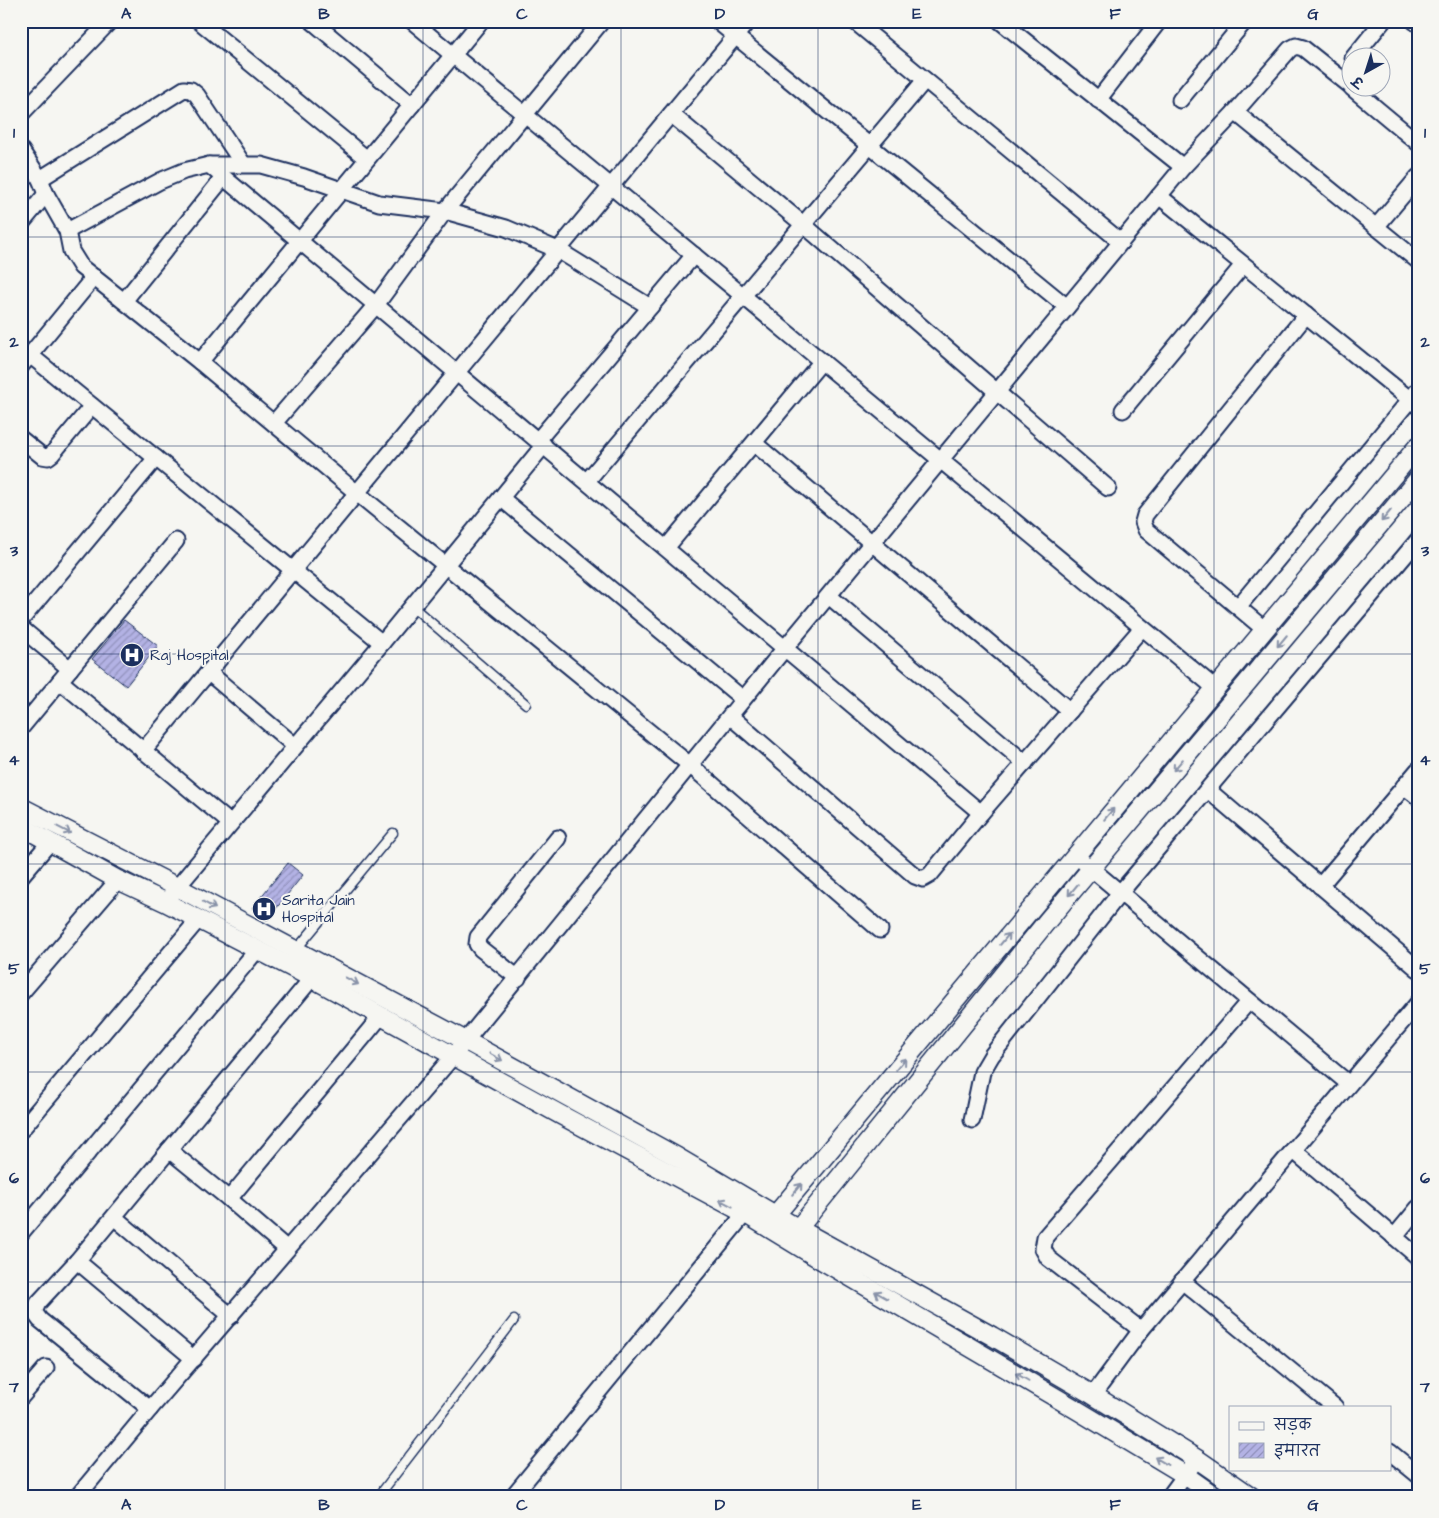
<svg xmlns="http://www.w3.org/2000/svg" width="1439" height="1518" font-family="'Architects Daughter','Playpen Sans Deva',sans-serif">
<defs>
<pattern id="building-hatch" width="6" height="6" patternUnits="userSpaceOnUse" patternTransform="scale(1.25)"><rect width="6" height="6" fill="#b3b2e4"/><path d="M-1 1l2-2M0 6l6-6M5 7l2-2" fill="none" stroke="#9191bc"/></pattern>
</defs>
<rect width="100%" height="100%" fill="#f6f6f2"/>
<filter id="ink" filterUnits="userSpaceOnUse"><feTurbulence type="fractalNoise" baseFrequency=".02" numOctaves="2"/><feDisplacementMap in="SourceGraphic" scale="10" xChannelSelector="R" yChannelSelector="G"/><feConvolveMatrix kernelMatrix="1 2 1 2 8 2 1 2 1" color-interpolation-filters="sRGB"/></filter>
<g filter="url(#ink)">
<g fill="url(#building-hatch)" stroke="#1b2f5e">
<polygon points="124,620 158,646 126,686 92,659"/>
<polygon points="288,863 303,875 267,920 252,908"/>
</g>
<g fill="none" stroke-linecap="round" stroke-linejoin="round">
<g stroke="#1b2f5e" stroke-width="11">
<g id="service">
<polyline points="412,606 526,704"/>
<polyline points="295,951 393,833"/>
<polyline points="378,1497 514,1320"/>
</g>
</g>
<g stroke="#1b2f5e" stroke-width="19">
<g id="minor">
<polyline points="199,21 367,159"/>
<polyline points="312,21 412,105"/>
<polyline points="412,21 1215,688"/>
<polyline points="717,21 1067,307"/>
<polyline points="854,21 1121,242"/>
<polyline points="1000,21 1183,167"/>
<polyline points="1414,21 1418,24"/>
<polyline points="1353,58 1383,21"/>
<polyline points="1352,88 1418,143"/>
<polyline points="1098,100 1159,21"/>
<polyline points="1180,100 1245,21"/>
<polyline points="1235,112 1418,261"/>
<polyline points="21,114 110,21"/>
<polyline points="671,114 804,225 1108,488"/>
<polyline points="21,150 40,179 46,194 67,231 71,251 81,267 200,362 357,493 690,765 880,930"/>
<polyline points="209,165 981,813"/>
<polyline points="40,179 184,89 191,90 197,95 243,164"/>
<polyline points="1159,196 1418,406"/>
<polyline points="21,224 46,194"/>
<polyline points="1376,227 1418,177"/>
<polyline points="67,231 160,181 184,171 209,165 261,165 304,177 379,203 445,211 506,228 558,250 650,307"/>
<polyline points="124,301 223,178"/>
<polyline points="30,355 382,643"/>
<polyline points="200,362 481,21"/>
<polyline points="21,366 94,277"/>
<polyline points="1123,410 1243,265"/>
<polyline points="274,423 376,305 445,211 602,21"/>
<polyline points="21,439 42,456 48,457 52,454 92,406"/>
<polyline points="538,440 694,255"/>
<polyline points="754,443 1070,711"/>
<polyline points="587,481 925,80"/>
<polyline points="501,498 743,699"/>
<polyline points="666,548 822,361"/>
<polyline points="829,596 1025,763"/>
<polyline points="1238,607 1418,390"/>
<polyline points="21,620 156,458"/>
<polyline points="21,628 70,669"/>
<polyline points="1264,629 1146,530 1143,522 1145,515 1306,315"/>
<polyline points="208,672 295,746"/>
<polyline points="60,681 230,823"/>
<polyline points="730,716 915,876 923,879 930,875 981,813 1142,628"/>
<polyline points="21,728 176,541"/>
<polyline points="143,751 748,21"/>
<polyline points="1404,786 1418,797"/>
<polyline points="1208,790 1418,969"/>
<polyline points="1075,855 1349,1084"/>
<polyline points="21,876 50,842"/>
<polyline points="1320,886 1418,770"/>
<polyline points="170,896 382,643 544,445"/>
<polyline points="518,978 481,949 477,944 478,937 558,838"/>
<polyline points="21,993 118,880"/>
<polyline points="972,1120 982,1072 992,1055 1120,893 1418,540"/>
<polyline points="21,1130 198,920"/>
<polyline points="169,1150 229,1199 287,1249"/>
<polyline points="1293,1150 1418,1257"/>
<polyline points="229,1199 381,1016"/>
<polyline points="114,1217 231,1316"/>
<polyline points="21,1233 257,950"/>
<polyline points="1394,1237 1418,1208"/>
<polyline points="77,1261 194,1359"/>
<polyline points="1182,1281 1335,1407"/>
<polyline points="1141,1330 1048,1258 1043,1249 1045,1237 1249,1001"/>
<polyline points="1093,1395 1141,1330 1418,1003"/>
<polyline points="21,1397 46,1368"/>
<polyline points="150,1409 40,1320 34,1312 38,1303 77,1261 312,978"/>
<polyline points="1390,1452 1418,1475"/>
<polyline points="77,1497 150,1409 454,1055 785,648 1183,167 1235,112 1290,49 1296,46 1303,48 1352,87"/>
<polyline points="512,1497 752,1205"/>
<polyline points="1169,1497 1197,1459"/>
</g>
</g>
<g stroke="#1b2f5e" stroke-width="21">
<g id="tertiary">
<polyline points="21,807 177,887 466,1041 677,1157 799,1229 992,1336 1093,1395 1197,1459 1252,1497"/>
<polyline points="21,826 118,880 165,902 312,978 561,1115 746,1214 818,1258 1077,1410 1185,1475 1216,1497"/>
<polyline points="768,1224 1418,446"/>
<polyline points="792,1236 1048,920 1418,479"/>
</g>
</g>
<use href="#service" stroke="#f6f6f2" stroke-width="8"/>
<use href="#minor" stroke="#f6f6f2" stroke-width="15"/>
<use href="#tertiary" stroke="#f6f6f2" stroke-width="18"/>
</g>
<defs><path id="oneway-shaft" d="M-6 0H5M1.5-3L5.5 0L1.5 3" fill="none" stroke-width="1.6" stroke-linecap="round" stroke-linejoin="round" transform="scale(1.25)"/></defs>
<g stroke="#8892a8">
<use href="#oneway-shaft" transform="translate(1386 516) rotate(130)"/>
<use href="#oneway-shaft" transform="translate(1282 641) rotate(130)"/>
<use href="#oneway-shaft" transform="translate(1178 765) rotate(130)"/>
<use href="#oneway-shaft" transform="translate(1109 814) rotate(-50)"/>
<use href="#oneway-shaft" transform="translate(64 830) rotate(27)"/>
<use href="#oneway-shaft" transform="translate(1073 890) rotate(130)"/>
<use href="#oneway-shaft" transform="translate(209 905) rotate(29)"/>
<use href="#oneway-shaft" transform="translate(1005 939) rotate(-50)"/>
<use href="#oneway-shaft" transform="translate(352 981) rotate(28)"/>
<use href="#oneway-shaft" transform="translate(496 1057) rotate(29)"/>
<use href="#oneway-shaft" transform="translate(901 1064) rotate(-50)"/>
<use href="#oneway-shaft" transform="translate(797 1189) rotate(-50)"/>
<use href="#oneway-shaft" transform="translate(726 1203) rotate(-152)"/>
<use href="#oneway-shaft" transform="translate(881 1295) rotate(-150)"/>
<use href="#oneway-shaft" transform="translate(1022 1377) rotate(-150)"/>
<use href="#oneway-shaft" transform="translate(1161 1461) rotate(-149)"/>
</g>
</g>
<path fill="none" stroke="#1b2f5e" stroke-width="1" stroke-opacity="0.55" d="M225 21V1497M423 21V1497M621 21V1497M818 21V1497M1016 21V1497M1214 21V1497M21 237H1418M21 446H1418M21 654H1418M21 864H1418M21 1072H1418M21 1282H1418"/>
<defs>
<g id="hospital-disc" transform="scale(1.25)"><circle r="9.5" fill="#1b2f5e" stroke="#f6f6f2"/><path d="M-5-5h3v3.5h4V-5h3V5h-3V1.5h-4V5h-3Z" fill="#fff"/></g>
</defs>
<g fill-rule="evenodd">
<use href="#hospital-disc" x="132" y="655"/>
<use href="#hospital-disc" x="264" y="909"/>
</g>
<g text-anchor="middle" stroke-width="4" stroke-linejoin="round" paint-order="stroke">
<g font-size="15" fill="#1b2f5e" stroke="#f6f6f2" text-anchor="start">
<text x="150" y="660">Raj Hospital</text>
<text x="282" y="905">Sarita Jain<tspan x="282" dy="17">Hospital</tspan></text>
</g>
</g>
<rect width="1439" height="1518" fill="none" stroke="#f6f6f2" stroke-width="55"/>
<rect x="1229" y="1406" width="162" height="65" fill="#f6f6f2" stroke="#9ea6b7"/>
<rect x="1239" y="1422" width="25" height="8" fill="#f6f6f2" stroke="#9ea6b7"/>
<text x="1274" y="1430" font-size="15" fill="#1b2f5e">सड़क</text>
<rect x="1239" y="1443" width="25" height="15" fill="url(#building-hatch)" stroke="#9ea6b7"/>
<text x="1274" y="1456" font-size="15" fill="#1b2f5e">इमारत</text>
<g transform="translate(1366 72) rotate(219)"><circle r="24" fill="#f6f6f2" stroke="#9ea6b7"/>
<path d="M0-4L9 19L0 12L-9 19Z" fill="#1b2f5e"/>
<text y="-8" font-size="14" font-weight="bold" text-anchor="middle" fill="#1b2f5e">उ</text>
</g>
<rect x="28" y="28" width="1384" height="1462" fill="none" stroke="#1b2f5e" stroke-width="2"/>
<g font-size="16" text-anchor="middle" font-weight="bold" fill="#1b2f5e">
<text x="126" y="19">A</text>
<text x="324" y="19">B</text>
<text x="522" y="19">C</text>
<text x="720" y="19">D</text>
<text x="917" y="19">E</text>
<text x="1115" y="19">F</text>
<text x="1313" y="19">G</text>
<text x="14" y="138">1</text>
<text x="1425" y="138">1</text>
<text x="14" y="347">2</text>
<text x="1425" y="347">2</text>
<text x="14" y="556">3</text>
<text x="1425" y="556">3</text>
<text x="14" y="765">4</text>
<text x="1425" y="765">4</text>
<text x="14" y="974">5</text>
<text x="1425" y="974">5</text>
<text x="14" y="1183">6</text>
<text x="1425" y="1183">6</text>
<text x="14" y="1392">7</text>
<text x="1425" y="1392">7</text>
<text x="126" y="1510">A</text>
<text x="324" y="1510">B</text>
<text x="522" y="1510">C</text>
<text x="720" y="1510">D</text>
<text x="917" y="1510">E</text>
<text x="1115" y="1510">F</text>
<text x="1313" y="1510">G</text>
</g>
</svg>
